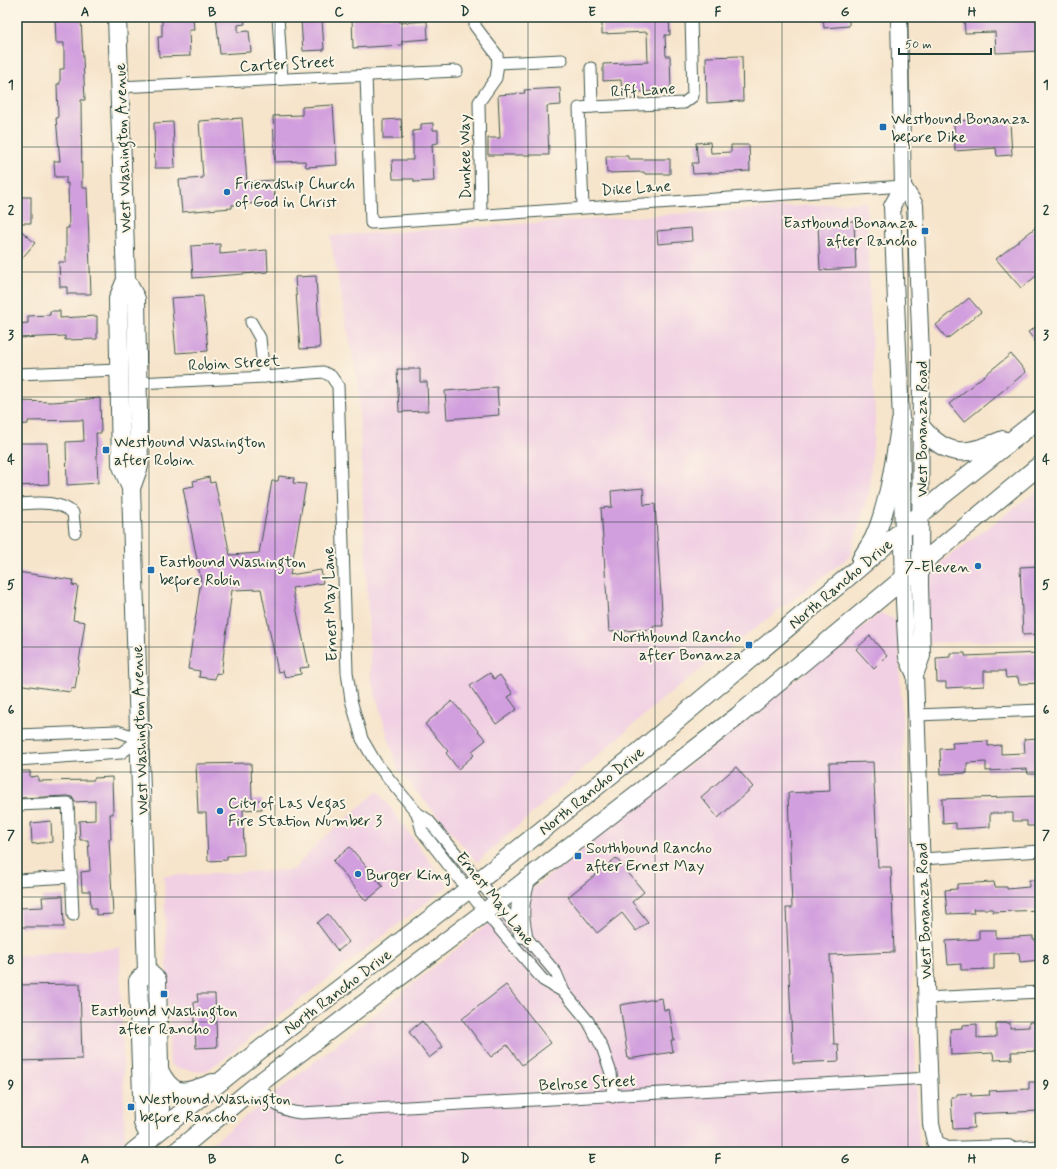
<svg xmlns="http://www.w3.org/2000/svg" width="1057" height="1169" font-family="Mynerve,sans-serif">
<rect width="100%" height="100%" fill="#fcf5e5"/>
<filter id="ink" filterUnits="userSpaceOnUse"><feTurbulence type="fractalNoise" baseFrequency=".025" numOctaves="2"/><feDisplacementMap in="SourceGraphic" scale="8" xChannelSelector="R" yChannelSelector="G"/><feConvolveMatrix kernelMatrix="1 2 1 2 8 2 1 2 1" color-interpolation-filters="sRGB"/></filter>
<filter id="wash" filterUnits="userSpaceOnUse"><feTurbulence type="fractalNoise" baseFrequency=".012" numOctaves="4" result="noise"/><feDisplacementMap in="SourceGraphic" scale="16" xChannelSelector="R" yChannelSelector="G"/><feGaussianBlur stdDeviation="0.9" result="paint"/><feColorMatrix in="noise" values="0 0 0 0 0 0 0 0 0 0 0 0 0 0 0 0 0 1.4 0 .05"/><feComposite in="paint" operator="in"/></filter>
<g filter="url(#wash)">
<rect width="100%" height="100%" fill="#f6e4cb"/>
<g fill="#f1d0e3">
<polygon points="866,202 875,421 869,492 850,556 666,696 477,862 398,770 371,680 358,385 330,236"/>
<polygon points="1040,489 1040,639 927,643 925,574"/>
<polygon points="880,613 898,621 919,1152 201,1152"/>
<polygon points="378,791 448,886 222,1060 203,1072 176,1068 170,1064 164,876 293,870 320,841"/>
<polygon points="120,948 125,1146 117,1152 17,1152 17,956"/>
</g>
<g id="blocks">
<g fill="#d29fde">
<polygon points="55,17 81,17 85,100 81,100 82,188 87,188 91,294 67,294 67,287 60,287 59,262 66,262 66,228 69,228 68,183 66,184 66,177 55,177 54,161 60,161 56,118 58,118 57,84 60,84 60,69 64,69 64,43 56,43"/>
<polygon points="162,17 193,17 194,30 189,30 190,56 159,57 158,37 162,37"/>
<polygon points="216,17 244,17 245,24 238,25 238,32 249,31 251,52 220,54"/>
<polygon points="352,17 400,17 400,23 427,21 428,39 402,41 402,45 353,48"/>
<polygon points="602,17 669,17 670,35 665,35 666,56 670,56 671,90 622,93 621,80 603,81 603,64 648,62 647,32 602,34"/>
<polygon points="849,17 849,26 824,28 823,18"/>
<polygon points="964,17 1040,17 1040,51 996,53 995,32 965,33"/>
<polygon points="322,19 324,50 303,51 301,20"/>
<polygon points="742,56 743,101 707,103 706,57"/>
<polygon points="560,88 561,105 547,106 549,155 488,155 488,138 500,138 498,95 525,93 524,90"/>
<polygon points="333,105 337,165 306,167 305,161 275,162 273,116 302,115 302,107"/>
<polygon points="242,118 247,182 273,180 275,202 232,205 232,208 182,212 179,180 203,178 199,121"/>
<polygon points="401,119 402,139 383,139 383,120"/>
<polygon points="986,119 986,123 1010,122 1012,155 997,156 996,148 955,151 954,121"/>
<polygon points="173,122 175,168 155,168 154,123"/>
<polygon points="433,123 433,130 438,130 438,143 432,144 434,181 414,182 414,179 393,179 392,160 413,160 413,131 421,130 421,124"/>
<polygon points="710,142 711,153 731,152 731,145 749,145 750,171 693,174 692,163 698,163 696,143"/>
<polygon points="606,156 628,156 628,159 670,159 670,174 645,174 644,172 607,173"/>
<rect x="17" y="197" width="14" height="26"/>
<polygon points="854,221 856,268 820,270 818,223"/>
<polygon points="1040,224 1040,273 1021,288 996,259"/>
<polygon points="17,227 35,243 17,264"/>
<polygon points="691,228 692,241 658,244 657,231"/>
<polygon points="220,244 220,254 267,250 268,272 193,278 191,246"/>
<polygon points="316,276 320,348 300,349 295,277"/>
<polygon points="203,296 208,351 176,353 171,298"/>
<polygon points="969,298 981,312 947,339 936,325"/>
<polygon points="50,311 60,311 60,318 97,316 97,339 65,340 65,336 17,338 17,324 28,323 28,316 50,315"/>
<polygon points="1040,324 1040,348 1028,332"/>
<polygon points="1011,354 1026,372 964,422 949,404"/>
<polygon points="397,369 420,369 420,382 427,382 428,411 399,412"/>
<polygon points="497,387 499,415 447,419 445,391"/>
<polygon points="100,398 101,433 96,433 98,483 67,485 66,442 84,441 83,420 28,421 28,424 17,425 17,401 53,402"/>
<polygon points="17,443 47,443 49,484 18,486"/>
<polygon points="279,476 294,478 293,483 306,484 290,575 321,570 323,583 292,588 309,667 300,668 301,674 285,677 283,671 278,672 261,589 232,590 221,674 216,673 215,679 199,677 200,671 188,669 201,580 183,488 194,486 193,481 209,477 210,483 215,482 230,555 259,553 272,481 278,481"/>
<polygon points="643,488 644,505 655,504 663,626 653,626 653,629 609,632 601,508 612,507 611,491"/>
<polygon points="1040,566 1040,634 1023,635 1020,567"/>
<polygon points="17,572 73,580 72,585 78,586 73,620 85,622 75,689 71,688 70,692 17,684 17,652 19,639 17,639"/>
<polygon points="870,636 887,656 874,669 856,649"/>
<polygon points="950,653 965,653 965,656 1040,653 1040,683 1019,684 1018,677 1006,678 1005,671 984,671 984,686 946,688 946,682 937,682 936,658 950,657"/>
<polygon points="490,673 494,679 500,675 513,694 508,697 517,709 496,724 470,686"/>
<polygon points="452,701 486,740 471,752 474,755 458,769 446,753 448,751 425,724"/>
<polygon points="1039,738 1040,774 1028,774 1027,769 986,771 986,762 967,763 967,773 941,774 940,749 953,748 952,743 988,741 988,746 1001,745 1001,754 1025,753 1024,739"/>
<polygon points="873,762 878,867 891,867 894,952 830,955 834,1044 838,1044 839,1061 793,1063 786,908 792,908 788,793 830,791 829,763"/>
<polygon points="251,763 252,800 262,800 262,809 243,810 244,855 227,856 227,860 208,861 206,813 198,813 196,764"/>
<polygon points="736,767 753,787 718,818 701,797"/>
<polygon points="17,771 30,771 30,777 38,776 38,781 94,780 94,778 112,777 113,814 110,814 111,839 109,839 113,914 96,915 96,908 91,908 90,891 82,891 81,872 90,871 88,840 80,840 79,821 95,820 95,801 75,802 72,797 68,796 18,798"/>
<polygon points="1040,796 1040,826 1027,826 1027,821 1013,821 1013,813 990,813 990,827 956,829 956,823 943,824 942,799"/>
<polygon points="51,821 52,842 32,844 31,823"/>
<polygon points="350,847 383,887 366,901 333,861"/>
<polygon points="616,858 644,892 632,902 648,922 636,931 622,913 597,933 568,897"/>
<polygon points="1029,880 1040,880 1040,910 993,912 993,909 973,909 974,913 947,914 945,890 957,889 957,884 994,882 995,887 1007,887 1007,889 1029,887"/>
<polygon points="63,896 64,927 20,927 19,908 43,907 42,897"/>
<polygon points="328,914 349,942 338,951 317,923"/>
<polygon points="979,930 996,930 996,938 1033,936 1033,940 1040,940 1040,960 1020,962 1019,953 994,954 994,969 961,970 961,964 948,965 946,941 979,939"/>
<polygon points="80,984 82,1059 17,1061 17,985"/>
<polygon points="506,985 551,1043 522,1065 507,1045 491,1057 462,1019"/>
<polygon points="197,994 215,994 217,1047 196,1048 194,1002 198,1002"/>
<polygon points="662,998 664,1010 669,1009 674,1040 671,1040 673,1052 628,1059 620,1005"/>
<polygon points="422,1021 443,1047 429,1058 409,1032"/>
<polygon points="1029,1022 1040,1022 1040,1051 1011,1052 1012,1059 994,1060 993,1053 951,1055 950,1029 962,1028 962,1025 977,1024 977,1038 996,1037 996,1023 1010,1023 1010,1028 1029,1027"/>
<polygon points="1029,1082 1040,1082 1040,1111 973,1114 974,1128 953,1129 951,1097 957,1097 957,1094 971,1093 971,1096 990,1095 989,1091 1029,1089"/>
</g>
</g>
</g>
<g filter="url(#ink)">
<use href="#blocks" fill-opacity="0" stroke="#3f564b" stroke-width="1"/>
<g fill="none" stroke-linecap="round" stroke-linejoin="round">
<g stroke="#3f564b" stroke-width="13">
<g id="street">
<polyline points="278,17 282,79"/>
<polyline points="475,17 475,26 497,55 498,63 496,78 479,102 481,214"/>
<polyline points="498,63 562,60"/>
<polyline points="366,75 371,223 903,186"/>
<polyline points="119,87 457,71"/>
<polyline points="592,107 684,103 693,96 691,17"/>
<polyline points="583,207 579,108 592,107 591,68"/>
<polyline points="251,322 260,338 264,377"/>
<polyline points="17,374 119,370"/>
<polyline points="137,383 264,377 323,372 331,376 338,386 347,672 351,700 362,739 376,763 417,813 428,820 556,973 564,992 588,1021 602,1047 611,1073 613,1097"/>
<path d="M17 504C36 503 58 500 73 513L75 532"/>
<polyline points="917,715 1040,710"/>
<polyline points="17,735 117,731 140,739"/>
<polyline points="17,760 121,753 140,739"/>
<polyline points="17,805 68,803 73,915"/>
<polyline points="417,813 422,831 485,912 543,980 564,992"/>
<polyline points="922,859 1040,851"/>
<polyline points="17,880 72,877"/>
<polyline points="926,998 1040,992"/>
<path d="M257 1085C272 1101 278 1111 301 1113L929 1078"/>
<polyline points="1008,1148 1040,1146"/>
</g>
</g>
<g stroke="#3f564b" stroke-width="18">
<g id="secondary">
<polyline points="899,17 903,186 892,206 901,421 904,602 907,657 915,675 931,1124 935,1142 946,1150 1008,1148 1008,1152"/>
<polyline points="903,186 915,205 921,355 920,586 922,656 915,675"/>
</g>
</g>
<g stroke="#3f564b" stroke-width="20">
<g id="primary">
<polyline points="117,17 126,280 136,299 139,466 131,488"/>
<polyline points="126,280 118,299 121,464 131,488 147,971 138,981 143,1123 150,1138"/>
<path d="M922 428C948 459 968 455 1003 440"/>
<path d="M861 560C865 552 870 546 874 538 889 505 895 458 901 421"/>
<path d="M523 934C518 912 520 901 526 880"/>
<polyline points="147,971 157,980 160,1109 150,1139"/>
<path d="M159 1070C174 1100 186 1093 213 1083"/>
<polyline points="133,1152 261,1049 460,896 633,757 855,571 943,495 1040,418"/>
<polyline points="176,1152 257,1085 498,902 738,716 1040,465"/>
</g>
</g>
<use href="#street" stroke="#fff" stroke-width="11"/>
<use href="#secondary" stroke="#fff" stroke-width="16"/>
<use href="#primary" stroke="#fff" stroke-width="18"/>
</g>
</g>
<path fill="none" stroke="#1f3d34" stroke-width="1" stroke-opacity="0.55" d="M149 17V1152M275 17V1152M402 17V1152M528 17V1152M655 17V1152M782 17V1152M908 17V1152M17 147H1040M17 272H1040M17 397H1040M17 522H1040M17 647H1040M17 772H1040M17 897H1040M17 1022H1040"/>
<g fill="#1f6fb2" stroke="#fcf5e5" stroke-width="1.5">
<rect x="879" y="123" width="8" height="8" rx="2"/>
<circle cx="227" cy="192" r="4"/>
<rect x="921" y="227" width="8" height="8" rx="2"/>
<rect x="102" y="446" width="8" height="8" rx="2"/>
<circle cx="978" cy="566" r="4"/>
<rect x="147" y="566" width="8" height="8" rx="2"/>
<rect x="745" y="641" width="8" height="8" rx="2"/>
<circle cx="220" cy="811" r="4"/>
<rect x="574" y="852" width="8" height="8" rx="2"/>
<circle cx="358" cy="874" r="4"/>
<rect x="160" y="990" width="8" height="8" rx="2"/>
<rect x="127" y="1103" width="8" height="8" rx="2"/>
</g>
<g text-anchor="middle" stroke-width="4" stroke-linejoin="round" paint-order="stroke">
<g font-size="16" fill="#1f3d34" stroke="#fcf5e5">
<text transform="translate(287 63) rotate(-3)" y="6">Carter Street</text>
<text transform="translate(643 89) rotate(-3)" y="6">Riff Lane</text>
<text transform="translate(122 148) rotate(-92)" y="6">West Washington Avenue</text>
<text transform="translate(464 157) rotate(-91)" y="6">Dunkee Way</text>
<text transform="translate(636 187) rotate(-4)" y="6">Dike Lane</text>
<text transform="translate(234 362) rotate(-3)" y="6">Robin Street</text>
<text transform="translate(921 429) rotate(-90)" y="6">West Bonanza Road</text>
<text transform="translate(840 583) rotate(-40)" y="6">North Rancho Drive</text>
<text transform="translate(329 604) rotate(-92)" y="6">Ernest May Lane</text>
<text transform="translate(139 730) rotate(-92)" y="6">West Washington Avenue</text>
<text transform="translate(591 790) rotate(-39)" y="6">North Rancho Drive</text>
<text transform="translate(496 898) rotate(51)" y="6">Ernest May Lane</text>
<text transform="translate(923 911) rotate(-92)" y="6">West Bonanza Road</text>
<text transform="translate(337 991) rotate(-37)" y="6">North Rancho Drive</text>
<text transform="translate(587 1082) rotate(-3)" y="6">Belrose Street</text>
</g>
<g font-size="16" fill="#1f3d34" stroke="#fcf5e5" text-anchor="start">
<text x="891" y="124">Westbound Bonanza<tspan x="891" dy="18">before Dike</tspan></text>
<text x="235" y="189">Friendship Church<tspan x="235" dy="18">of God in Christ</tspan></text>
<text x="917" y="228" text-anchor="end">Eastbound Bonanza<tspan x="917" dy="18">after Rancho</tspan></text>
<text x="114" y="447">Westbound Washington<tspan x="114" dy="18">after Robin</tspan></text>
<text x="159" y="567">Eastbound Washington<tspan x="159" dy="18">before Robin</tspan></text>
<text x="970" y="572" text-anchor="end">7-Eleven</text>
<text x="741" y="642" text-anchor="end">Northbound Rancho<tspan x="741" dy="18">after Bonanza</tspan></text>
<text x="228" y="808">City of Las Vegas<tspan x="228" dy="18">Fire Station Number 3</tspan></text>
<text x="586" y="853">Southbound Rancho<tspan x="586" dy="18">after Ernest May</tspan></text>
<text x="366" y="880">Burger King</text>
<text x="164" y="1016" text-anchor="middle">Eastbound Washington<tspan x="164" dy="18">after Rancho</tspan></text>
<text x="139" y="1104">Westbound Washington<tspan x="139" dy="18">before Rancho</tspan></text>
</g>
</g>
<rect width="1057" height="1169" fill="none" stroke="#fcf5e5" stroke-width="44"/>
<path d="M899 48v6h92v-6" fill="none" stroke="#1f3d34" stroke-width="2"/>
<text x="905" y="48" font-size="12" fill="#1f3d34" stroke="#fcf5e5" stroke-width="3" paint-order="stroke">50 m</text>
<rect x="22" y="22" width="1013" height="1125" fill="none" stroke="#1f3d34" stroke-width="1.5"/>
<g font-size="13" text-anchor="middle" font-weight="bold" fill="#1f3d34">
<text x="85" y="16">A</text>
<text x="212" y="16">B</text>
<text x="339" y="16">C</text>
<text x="465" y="16">D</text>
<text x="592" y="16">E</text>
<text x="718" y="16">F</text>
<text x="845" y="16">G</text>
<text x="972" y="16">H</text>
<text x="11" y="89">1</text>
<text x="1046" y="89">1</text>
<text x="11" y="214">2</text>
<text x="1046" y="214">2</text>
<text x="11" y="339">3</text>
<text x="1046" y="339">3</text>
<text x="11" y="464">4</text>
<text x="1046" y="464">4</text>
<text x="11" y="589">5</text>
<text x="1046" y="589">5</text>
<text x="11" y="714">6</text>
<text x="1046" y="714">6</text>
<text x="11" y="839">7</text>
<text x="1046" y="839">7</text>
<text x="11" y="964">8</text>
<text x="1046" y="964">8</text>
<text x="11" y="1089">9</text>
<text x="1046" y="1089">9</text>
<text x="85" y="1163">A</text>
<text x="212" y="1163">B</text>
<text x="339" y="1163">C</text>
<text x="465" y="1163">D</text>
<text x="592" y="1163">E</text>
<text x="718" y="1163">F</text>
<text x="845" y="1163">G</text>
<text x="972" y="1163">H</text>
</g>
</svg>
